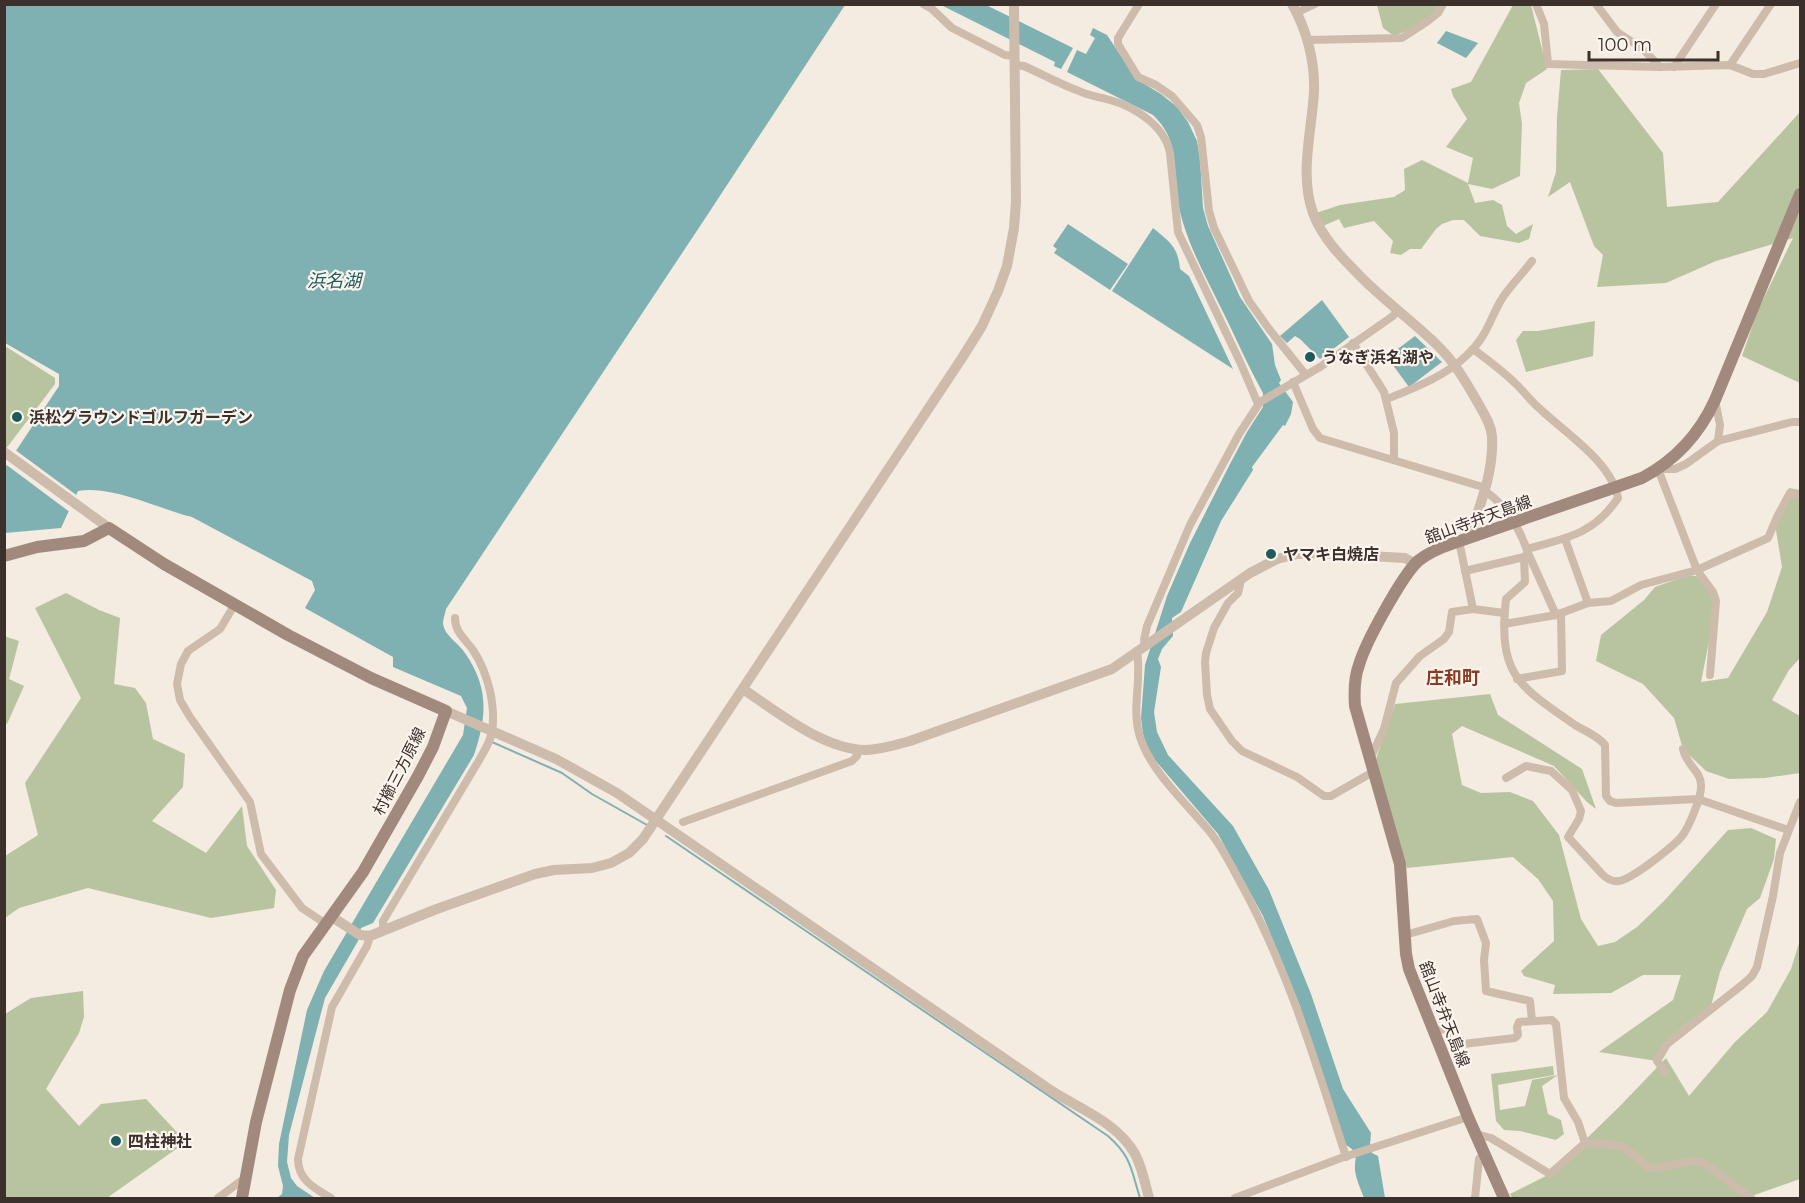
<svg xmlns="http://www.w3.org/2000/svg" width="1805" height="1203" font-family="Montserrat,'Noto Sans JP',sans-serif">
<rect width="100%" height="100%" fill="#f4ebe1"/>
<g fill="#b8c4a0">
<polygon points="1377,5 1438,5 1429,22 1394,36 1383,28"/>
<polygon points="1513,5 1531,5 1547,69 1526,83 1519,103 1522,124 1520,176 1492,189 1468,184 1475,203 1493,200 1502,205 1507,226 1516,234 1533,224 1529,239 1519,243 1480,236 1464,220 1453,220 1442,224 1436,229 1421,249 1410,249 1401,255 1390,253 1393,241 1374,221 1344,228 1339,219 1323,226 1316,213 1340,205 1394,197 1405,190 1404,169 1422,160 1468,183 1473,158 1446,147 1467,119 1453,96 1451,89 1471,82"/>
<polygon points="1598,69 1663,153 1667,207 1718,202 1800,112 1800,383 1742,356 1757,312 1793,238 1716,261 1666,283 1597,287 1603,255 1594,246 1570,182 1548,197 1556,172 1557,117 1561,70"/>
<polygon points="1595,321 1593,356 1526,372 1516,340 1523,331 1538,331"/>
<polygon points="5,346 55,378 55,384 5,450"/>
<polygon points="1789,488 1800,490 1800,658 1789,670 1772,700 1800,716 1800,773 1765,778 1729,779 1706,771 1683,749 1674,718 1643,684 1596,661 1601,635 1644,600 1655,587 1689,575 1701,577 1713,592 1715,611 1701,682 1728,678 1767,612 1782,567 1775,524"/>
<polygon points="66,593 99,610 120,618 114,684 135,688 146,703 153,739 185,754 183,787 152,821 206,853 242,806 247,846 276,890 274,908 211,918 88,888 19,908 5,918 5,856 38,835 25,783 81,698 35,608"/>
<polygon points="4,636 19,641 9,679 24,686 7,724 4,723"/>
<polygon points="1490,694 1498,715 1582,769 1596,809 1587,802 1554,766 1462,726 1452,734 1462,785 1481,793 1510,792 1533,801 1559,835 1581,919 1598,946 1615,942 1637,927 1664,901 1728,830 1751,828 1776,839 1774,859 1760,898 1747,909 1720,972 1711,1006 1682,1027 1657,1061 1599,1052 1673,1000 1681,975 1643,975 1611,993 1553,994 1555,985 1524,976 1521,971 1554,941 1553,901 1538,879 1513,857 1407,868 1376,759 1395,704"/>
<polygon points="1800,940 1800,1179 1746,1198 1512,1198 1510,1194 1550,1174 1620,1106 1666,1058 1689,1096 1735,1042 1767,1012 1791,969"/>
<polygon points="83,991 84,1017 79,1033 46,1089 79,1126 101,1104 146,1099 186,1142 107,1198 5,1198 5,1014 31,998"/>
<polygon points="1553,1066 1554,1075 1498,1085 1500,1110 1525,1106 1532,1080 1558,1075 1542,1086 1548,1114 1561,1120 1564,1134 1556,1140 1520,1131 1504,1130 1496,1121 1491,1074"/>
</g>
<g fill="#7fb0b2">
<path d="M5 5H845L710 211 446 609C445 614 443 619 443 623 444 636 459 643 465 653 489 688 487 716 474 755L373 923 361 928 358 941 325 998 289 1135 287 1162 291 1178 297 1186 315 1198H277L282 1194 283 1186 278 1166 279 1144 307 1010 324 971 463 735 467 708 461 696 393 667V657L305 608 315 590 312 581 192 517C158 509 113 485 78 491L61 528 5 533 4 469 59 386V374L5 343Z"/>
<polygon points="941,5 986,5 1073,48 1061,69 1054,66 1055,62"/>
<path d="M1093 28 1107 35 1136 79 1161 94 1177 107 1188 122 1197 141 1200 159 1203 208 1208 226 1240 297 1272 344 1275 365 1281 380 1279 383 1293 402 1291 414 1285 426 1283 425 1252 467 1253 470 1221 521 1181 612 1172 618 1173 636 1162 649 1158 659 1161 667 1154 712 1157 732 1168 755 1233 826 1269 890 1311 994 1343 1089 1371 1133 1370 1145 1372 1153 1378 1156 1385 1198H1364C1361 1190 1356 1179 1355 1170 1354 1156 1361 1154 1346 1145L1300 1006 1263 916 1218 834 1155 760 1147 746 1143 734 1141 718 1145 665 1167 596 1190 543 1230 464 1247 432 1263 407V393C1248 366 1236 338 1222 310 1204 273 1183 237 1177 196 1173 163 1179 140 1153 115L1067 72 1077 50 1086 54 1095 38 1090 35Z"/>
<polygon points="1446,31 1478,43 1466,58 1437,43"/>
<polygon points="1068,224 1128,264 1110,290 1054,253 1057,249 1053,246"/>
<path d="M1153 228C1170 242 1178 247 1180 269L1189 276 1233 369 1112 291Z"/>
<polygon points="1322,300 1349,337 1320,359 1300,339 1295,336 1287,343 1280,336"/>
<polygon points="1415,336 1442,362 1409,387 1387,357"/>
</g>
<polygon fill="#f4ebe1" points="14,449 79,497 71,513 4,463"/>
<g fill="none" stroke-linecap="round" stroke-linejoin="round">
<g stroke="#7fb0b2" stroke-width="2">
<polyline points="492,742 562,773 592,794 647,825"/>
<path d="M666 836 1108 1136C1132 1157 1131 1170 1140 1198"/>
</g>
<g stroke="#cdbbac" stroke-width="8">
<polyline points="923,4 932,9 952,28 1005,55 1015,56"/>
<polyline points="1139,4 1118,38 1118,44 1138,77 1156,85 1172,96 1197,125 1201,137 1209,211 1214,228 1249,301 1269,329 1306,375"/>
<polyline points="1536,4 1544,24 1548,64 1660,67 1730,65 1753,74 1764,74 1800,63"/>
<polyline points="1596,4 1617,32 1643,49 1660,67"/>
<polyline points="1296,13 1315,4"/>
<polyline points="1307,40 1402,38 1428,21 1438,13 1443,4"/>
<path d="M1015 65 1024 66C1042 74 1060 84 1079 91 1089 96 1100 97 1110 100 1135 107 1165 126 1170 153L1178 232 1241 364 1258 404"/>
<polyline points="1730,65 1771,4"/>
<polyline points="1674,67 1716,4"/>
<polyline points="1353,343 1384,392 1394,433 1394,460"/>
<path d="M1473 349C1488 360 1503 371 1517 385 1524 392 1531 401 1539 408 1564 432 1612 462 1618 498 1594 534 1567 538 1527 549"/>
<polyline points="1293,382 1313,429 1320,438 1486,488"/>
<path d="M1387 399C1414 388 1446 376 1467 355 1488 336 1490 317 1503 297 1512 284 1523 273 1532 261"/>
<polyline points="1715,400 1720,425 1718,441"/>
<path d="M1485 491C1506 505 1520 529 1528 553L1524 557 1525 582 1506 599C1498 674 1517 685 1575 725 1585 731 1598 736 1605 745L1606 796 1610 801 1616 803 1698 799 1788 830"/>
<polyline points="1565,539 1588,603"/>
<polyline points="1459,541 1473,609"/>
<polyline points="1528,553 1556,615"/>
<polyline points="1465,571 1524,557"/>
<polyline points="1241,580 1238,593 1228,603 1214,628 1206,653 1205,662 1207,695 1210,709 1232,741 1242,751 1297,777 1324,796 1331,796 1373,772"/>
<polyline points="235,604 220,629 188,651 181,664 177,684 180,700 190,717 250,802 261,854 302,908 326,924"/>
<polyline points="1504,624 1556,615 1588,603 1611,601 1641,585 1697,570 1768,538 1777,517 1790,493 1800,495"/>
<polyline points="1145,647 1144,640 1147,626 1190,525 1239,434 1260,402 1320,367 1393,316 1397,311"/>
<path d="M1137 652C1142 680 1131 709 1140 737 1151 772 1187 804 1210 832 1222 847 1231 865 1240 882 1288 969 1316 1063 1346 1157"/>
<polyline points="1710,675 1716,601 1713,592 1697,570 1658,469 1675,469 1686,464 1718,441 1792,422 1800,422"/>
<polyline points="1517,679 1562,671 1561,613"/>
<polyline points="1370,759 1384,729 1396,683 1420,656 1444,639 1449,632 1452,612 1473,609 1504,613"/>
<path d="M1506 778 1526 766 1551 771 1572 790 1581 811 1579 819 1568 837 1602 874C1606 878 1612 882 1618 881 1630 881 1674 846 1682 836 1689 827 1702 796 1701 785 1701 771 1686 765 1683 749"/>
<polyline points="683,822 852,761 857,756 857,750"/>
<path d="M383 931V921L478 762C483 753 490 743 492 732 496 705 488 673 473 650 465 639 455 632 455 618"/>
<polyline points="1405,935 1454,921 1477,919 1486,943 1484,960 1486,991 1530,1001 1532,1020"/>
<polyline points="1433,1031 1446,1029 1463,1044 1515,1038 1518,1035 1517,1027 1519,1022 1552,1020 1556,1024 1564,1098 1578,1122 1585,1143 1606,1144 1624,1147 1649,1168 1656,1168 1693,1161 1704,1163 1751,1198"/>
<polyline points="1665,1072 1657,1061 1667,1044 1742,985 1752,976 1757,967 1773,896 1780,853 1800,802"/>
<polyline points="1476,1134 1491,1138 1550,1174 1585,1143"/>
<polyline points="218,1198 241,1181 245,1181"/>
<path d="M331 1198C314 1188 298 1180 298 1159L332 1007 367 946 370 936"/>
<polyline points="1235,1198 1341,1158 1468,1117"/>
<polyline points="1475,1198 1479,1159 1485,1153"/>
</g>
<g stroke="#cdbbac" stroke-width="10">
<path d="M1292 4C1307 30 1315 62 1314 91 1312 131 1299 174 1313 213 1322 238 1343 259 1362 278 1385 301 1412 321 1436 344 1454 361 1466 382 1478 403 1484 414 1491 424 1492 436 1494 472 1480 505 1469 538"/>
<polyline points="4,452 109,528"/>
<path d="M743 689C777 712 823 749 865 750 881 750 895 745 910 741L1112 669 1250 573 1277 559 1297 554 1316 553 1405 558 1415 564"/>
<path d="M446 711 556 759 617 793 1052 1091C1080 1109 1118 1123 1135 1154 1142 1167 1145 1183 1149 1198"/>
<polyline points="332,917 360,935 370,936 434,910 535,874 554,870 592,868 611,863 629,853 643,839 962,358 982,326 998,291 1007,266 1014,228 1016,202 1014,4"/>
</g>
<g stroke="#a18a7d" stroke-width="12">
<polyline points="4,556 37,547 84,541 109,528 164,564 288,635 371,678 446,711 433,747 418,776 363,872 303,956 290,990 256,1122 242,1198"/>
<path d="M1504 1198 1468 1117 1409 969 1406 954 1400 864 1355 706C1354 692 1354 678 1359 665 1365 643 1402 576 1418 561 1428 553 1439 548 1451 544L1642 478C1676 460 1699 435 1715 400L1800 194"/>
</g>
</g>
<g fill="#1f5a5e" stroke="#fbf5ee" stroke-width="2">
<circle cx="1310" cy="357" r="6"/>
<circle cx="17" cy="417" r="6"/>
<circle cx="1271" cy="554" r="6"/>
<circle cx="116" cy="1141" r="6"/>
</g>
<g text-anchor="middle" stroke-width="4.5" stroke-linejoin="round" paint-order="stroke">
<g font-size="16" font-weight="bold" fill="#3b302b" stroke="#fbf5ee" text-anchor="start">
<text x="1322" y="363">うなぎ浜名湖や</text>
<text x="29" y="423">浜松グラウンドゴルフガーデン</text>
<text x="1283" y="560">ヤマキ白焼店</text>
<text x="128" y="1147">四柱神社</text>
</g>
<g font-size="16" fill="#3b302b" stroke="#fbf5ee">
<text transform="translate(1478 519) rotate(-20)" y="6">舘山寺弁天島線</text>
<text transform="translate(399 771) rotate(-63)" y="6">村櫛三方原線</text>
<text transform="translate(1445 1014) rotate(69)" y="6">舘山寺弁天島線</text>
</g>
<g font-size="18" font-style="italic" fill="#1f5a5e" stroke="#fbf5ee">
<text x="334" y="287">浜名湖</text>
</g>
<g font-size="18" font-weight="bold" fill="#8c3b22" stroke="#fbf5ee">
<text x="1453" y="684">庄和町</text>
</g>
</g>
<rect width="1805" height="1203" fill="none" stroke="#3b302b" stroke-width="12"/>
<path d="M1589 51v9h129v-9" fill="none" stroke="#3b302b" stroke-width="3"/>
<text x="1598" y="51" font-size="18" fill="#3b302b" stroke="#fbf5ee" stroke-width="4.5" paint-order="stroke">100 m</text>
</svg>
